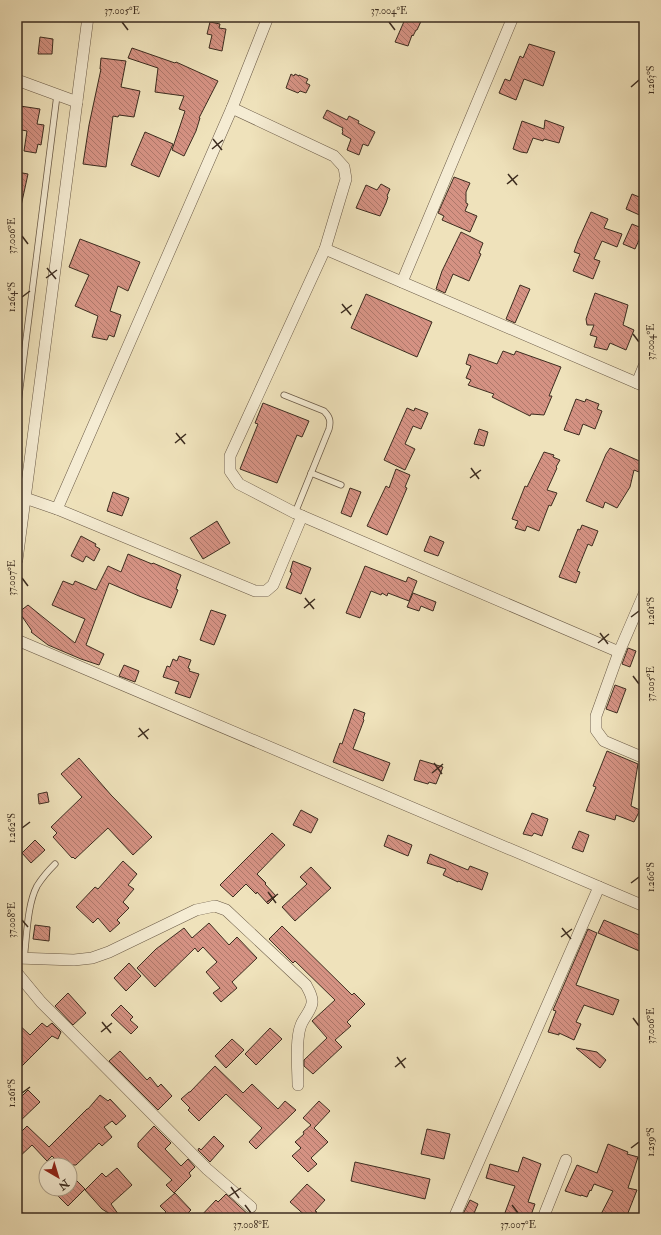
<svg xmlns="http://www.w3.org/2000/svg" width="661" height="1235" font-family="'IM FELL Double Pica',serif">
<defs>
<pattern id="building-back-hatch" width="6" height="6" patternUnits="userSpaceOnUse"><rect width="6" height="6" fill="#d59283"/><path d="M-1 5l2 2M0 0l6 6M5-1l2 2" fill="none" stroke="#ae786b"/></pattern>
</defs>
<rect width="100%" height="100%" fill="#efe2bb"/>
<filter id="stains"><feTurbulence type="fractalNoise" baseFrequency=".005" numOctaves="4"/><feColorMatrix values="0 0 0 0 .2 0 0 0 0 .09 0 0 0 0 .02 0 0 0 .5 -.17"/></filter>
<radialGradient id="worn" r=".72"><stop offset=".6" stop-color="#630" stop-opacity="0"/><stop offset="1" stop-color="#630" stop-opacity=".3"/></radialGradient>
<g fill="url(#building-back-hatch)" stroke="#3d2d20">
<polygon points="406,17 423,17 417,30 416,30 413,36 412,35 408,46 395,42"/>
<polygon points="210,22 220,24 219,28 226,29 222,51 209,48 212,35 207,34"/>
<polygon points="40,37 53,39 52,54 38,54"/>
<polygon points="529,44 555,52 543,86 524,79 516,100 499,93 505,79 510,81 520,56 523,58"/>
<polygon points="132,48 175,63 176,62 218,81 199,118 200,118 196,131 184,156 172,150 185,111 179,109 184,96 155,92 158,68 128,58"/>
<polygon points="101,58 126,61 121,87 140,91 134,117 119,115 118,117 113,116 106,167 83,164 89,125 101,69 100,69"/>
<polygon points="291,74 294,76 295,74 299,76 299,75 308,79 306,83 310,85 306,93 300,91 298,93 286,88"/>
<polygon points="20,106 40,109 37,124 44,125 41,145 38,144 36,153 24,151 27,131 17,129 17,120"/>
<polygon points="327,110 347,120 349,116 359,121 358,123 375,132 368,146 363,144 359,155 347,150 351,139 342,134 343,131 342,130 343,128 323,118"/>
<polygon points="545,120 564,127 559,143 544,139 543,141 533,138 527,153 521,152 513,149 522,121 544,129"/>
<polygon points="145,132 173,144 159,177 131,165"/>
<polygon points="17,172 28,174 21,206 17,205"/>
<polygon points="454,177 470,183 466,192 466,203 468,204 465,211 477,216 470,232 442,220 444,216 438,213"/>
<polygon points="381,184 390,189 387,196 388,197 386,203 380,216 356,208 366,185 377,190"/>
<polygon points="632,194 644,199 644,217 626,209"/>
<polygon points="591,212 608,219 604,228 622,234 617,247 602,241 594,259 600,261 593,279 573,271 580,254 574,252 578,241"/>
<polygon points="632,224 644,229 635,249 623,244"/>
<polygon points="461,232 483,243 479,253 481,254 469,281 453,274 445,293 436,289 442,271"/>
<polygon points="80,239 140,262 128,291 118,286 110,311 121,315 114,337 109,335 107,340 92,337 98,316 75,306 89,275 69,267"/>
<polygon points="520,285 530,289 515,323 506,319"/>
<polygon points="595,293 628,305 623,325 634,330 626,350 610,343 607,350 594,347 597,337 590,335 594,325 587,325 586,319"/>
<polygon points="366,294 432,322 417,357 351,328"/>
<polygon points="503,351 514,355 516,351 561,367 549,396 552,396 544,415 531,414 530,416 492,397 494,394 468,385 471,380 466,378 471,366 466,364 469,354 497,364"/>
<polygon points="576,399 585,402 586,399 599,404 597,409 602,411 595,429 583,424 579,435 564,430"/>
<polygon points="263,403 309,421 302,437 297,435 277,483 240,469 258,424 255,423"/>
<polygon points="407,408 414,411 415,408 428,413 421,429 413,426 405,444 415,449 405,470 384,460"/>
<polygon points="479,429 488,432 484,446 474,444"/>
<polygon points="610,448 644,463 644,474 634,470 630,487 617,508 605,502 603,508 586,501 606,454"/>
<polygon points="544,452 554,455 553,457 560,460 556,467 557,468 547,490 557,493 551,506 549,505 539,531 527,526 525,531 515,528 518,521 512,519 525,486 527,487"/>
<polygon points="396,469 410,475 405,487 407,488 387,535 367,526 386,486 389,488"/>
<polygon points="350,488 361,492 351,517 341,513"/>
<polygon points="113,492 129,498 122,516 107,511"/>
<polygon points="217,521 230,543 203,559 190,538"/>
<polygon points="582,525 598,531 592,546 588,544 577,571 580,572 576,583 559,577 578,529 580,530"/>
<polygon points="81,536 96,544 95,546 100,549 94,561 86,556 83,562 71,556"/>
<polygon points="430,536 444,542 438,556 424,551"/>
<polygon points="128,554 152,564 153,563 181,575 176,589 178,590 171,608 139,596 109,583 86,645 104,654 99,665 81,659 48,645 31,632 32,631 19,612 28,605 75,643 85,619 52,605 63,581 73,585 75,581 96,590 108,566 121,572"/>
<polygon points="293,561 311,568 301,594 286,588 292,573 290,572"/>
<polygon points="365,566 406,582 408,577 417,581 409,601 388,593 387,596 382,593 381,595 371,591 360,618 346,613"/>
<polygon points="413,593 436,602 433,611 421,606 419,611 407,607"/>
<polygon points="211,610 226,615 214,645 200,640"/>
<polygon points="628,648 636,651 630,667 622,664"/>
<polygon points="179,656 191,660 188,668 190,669 189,671 199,674 190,698 175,693 179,682 163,677 167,666 170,667 173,659 177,661"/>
<polygon points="124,665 139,671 135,682 119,676"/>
<polygon points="615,685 626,689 617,713 606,709"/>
<polygon points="354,709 365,713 363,719 364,720 353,749 390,763 383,781 333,762 340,743 342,744"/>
<polygon points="607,751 638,764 631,806 640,810 634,822 616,815 615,820 586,811 596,787 593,786"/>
<polygon points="79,758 111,795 152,837 133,855 108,828 75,859 73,857 72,858 53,837 57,833 51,827 82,797 61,774"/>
<polygon points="420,760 443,767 436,784 429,782 428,784 414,780"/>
<polygon points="47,792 49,802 39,804 38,794"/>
<polygon points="301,810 318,819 311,833 293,825"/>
<polygon points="532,813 548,819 542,836 534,833 532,836 523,834"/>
<polygon points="579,831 589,835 583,852 572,848"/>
<polygon points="272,833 285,845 257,874 266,883 265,884 276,896 268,904 257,892 256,894 246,884 233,897 220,885"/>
<polygon points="388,835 412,845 408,856 384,846"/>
<polygon points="35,840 45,850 31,863 22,853"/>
<polygon points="430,854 468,870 470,866 488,873 482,890 458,881 458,882 443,875 446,869 427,863"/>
<polygon points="123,861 137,874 128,885 134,889 123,902 129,908 117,920 120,923 110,932 98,918 93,923 76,907 95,887 98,889"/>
<polygon points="311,867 331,888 295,921 282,907 307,884 300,877"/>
<polygon points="604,920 644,937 644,953 598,933"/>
<polygon points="209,923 229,945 237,937 257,958 232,982 237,988 221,1002 213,993 220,988 206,972 217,962 203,947 198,952 195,948 155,987 137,968 156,949 184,928 192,938"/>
<polygon points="35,925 50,927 49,941 33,939"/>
<polygon points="282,926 352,995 354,993 365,1004 347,1022 351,1026 335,1040 342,1047 313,1074 304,1066 304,1060 327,1038 312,1021 335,1000 295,961 293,963 269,939"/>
<polygon points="588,929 597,933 576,985 619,1000 613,1015 584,1005 576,1022 581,1024 574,1040 559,1033 559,1035 548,1032 556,1011 553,1010"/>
<polygon points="129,963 141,976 126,991 114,978"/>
<polygon points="68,993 86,1013 73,1025 55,1006"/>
<polygon points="121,1005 133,1017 130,1020 138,1027 131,1034 111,1015"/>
<polygon points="17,1023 30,1035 42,1023 47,1027 52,1023 61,1032 58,1039 52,1036 17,1071"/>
<polygon points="270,1028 282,1039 256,1065 245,1054"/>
<polygon points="232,1039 244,1050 226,1068 215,1056"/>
<polygon points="576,1048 597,1052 606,1060 600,1068"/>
<polygon points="120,1051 147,1080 150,1077 158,1087 161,1084 172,1096 158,1110 109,1061"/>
<polygon points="215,1066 243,1093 252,1084 278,1109 285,1101 296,1110 256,1149 249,1142 262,1128 226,1094 199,1121 188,1110 190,1108 181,1099 189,1092 190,1092"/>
<polygon points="28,1090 40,1102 17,1124 17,1101"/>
<polygon points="100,1095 108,1101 110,1099 126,1116 116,1125 112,1121 104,1127 112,1137 102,1146 99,1143 76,1165 61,1165 52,1156 47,1161 32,1145 17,1159 17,1136 27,1126 49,1147 87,1109 88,1109"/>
<polygon points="319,1101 330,1111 314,1128 328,1142 311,1158 317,1164 308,1172 292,1156 301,1148 295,1142 304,1134 303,1132 311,1125 303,1118"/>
<polygon points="154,1126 171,1143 165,1149 181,1166 188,1159 195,1167 189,1173 191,1176 174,1193 166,1185 172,1180 138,1147 138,1143"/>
<polygon points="427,1129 450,1134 444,1159 421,1154"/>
<polygon points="214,1136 224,1146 210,1162 198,1150 199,1148 201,1150"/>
<polygon points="608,1144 628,1152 627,1154 638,1157 628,1188 637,1190 626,1218 599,1218 613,1191 594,1184 591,1191 590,1190 587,1197 581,1195 581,1196 565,1191 577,1165 597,1173"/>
<polygon points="523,1157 541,1164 528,1202 535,1204 530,1218 503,1218 515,1186 486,1178 490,1164 518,1172"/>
<polygon points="355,1162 430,1179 425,1199 351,1181"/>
<polygon points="117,1168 132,1185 111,1204 121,1218 116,1218 102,1209 85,1190 102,1173 106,1177"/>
<polygon points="70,1174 85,1189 68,1206 51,1189 70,1189"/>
<polygon points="307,1184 325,1200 315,1211 317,1212 311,1218 308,1218 290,1202"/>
<polygon points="175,1193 191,1210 183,1218 160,1218 166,1212 160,1206"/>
<polygon points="226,1194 238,1205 252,1218 199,1218 216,1200 218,1202"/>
<polygon points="470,1200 478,1204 472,1218 466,1218 462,1216"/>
</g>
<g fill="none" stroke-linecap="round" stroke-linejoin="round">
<g stroke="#6a5a47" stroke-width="7">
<g id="service">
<path d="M284 395 324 411C330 417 331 421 329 429L295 513"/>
<polyline points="17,411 57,95"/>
<polyline points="311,473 341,485"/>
<path d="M24 958C27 937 27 905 37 886 42 878 48 871 55 864"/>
</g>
</g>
<g stroke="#6a5a47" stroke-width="12">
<g id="minor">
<polyline points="17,80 77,102"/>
<polyline points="232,108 334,156 344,167 346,179 325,249 230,456 230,471 239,484 295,513 619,652"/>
<polyline points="325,249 644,386"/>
<polyline points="402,282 513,17"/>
<polyline points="637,383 644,366"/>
<polyline points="25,498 57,509 232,108 268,17"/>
<polyline points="57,509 255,591 266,591 273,585 302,516"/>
<polyline points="17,560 88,17"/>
<polyline points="644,594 619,652 596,716 596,730 604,741 644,758"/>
<polyline points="17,640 644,906"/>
<path d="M17 958 74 960 92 958 109 952 196 910 215 906 226 910 306 985C309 991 313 996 312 1003 311 1011 304 1017 301 1025 295 1040 298 1069 298 1085"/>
<polyline points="17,973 41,1002 207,1169 251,1207"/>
<polyline points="17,1217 21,1218"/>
<polyline points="454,1218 599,887"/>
<polyline points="543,1218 566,1160"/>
</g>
</g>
<use href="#service" stroke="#f5ecd3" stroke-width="5.5"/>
<use href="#minor" stroke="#f5ecd3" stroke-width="11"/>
</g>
<path fill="none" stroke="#3d2d20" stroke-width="1.5" d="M122 22 128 30M389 22 395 30M631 87 639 80M213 139 222 150M212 149 223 140M508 174 517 185M507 184 518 175M22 236 28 244M47 268 56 279M46 278 57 270M22 297 30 291M342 304 351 315M341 313 352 305M633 334 639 342M176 433 185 444M175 443 186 434M471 468 479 479M470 478 481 470M22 578 28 586M305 598 314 609M304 608 315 599M631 617 639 611M600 633 608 644M598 643 609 634M633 676 639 684M139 728 148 739M138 737 149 729M434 763 442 774M432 773 443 764M22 828 30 822M631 883 639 877M268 892 276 903M267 902 278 894M22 920 28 927M562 928 571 939M561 937 572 929M633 1018 639 1026M102 1022 111 1033M101 1032 112 1023M397 1057 405 1068M395 1067 406 1058M22 1093 30 1087M631 1148 639 1142M231 1187 239 1198M229 1196 241 1188M245 1205 251 1213M512 1205 518 1213"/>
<rect width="661" height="1235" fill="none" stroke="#efe2bb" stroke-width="44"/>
<g transform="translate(58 1177) rotate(142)"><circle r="19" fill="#f5ecd3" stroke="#aba08b"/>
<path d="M0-3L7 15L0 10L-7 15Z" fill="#8f2418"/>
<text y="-6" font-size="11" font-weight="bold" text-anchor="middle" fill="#3d2d20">N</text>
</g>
<rect x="22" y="22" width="617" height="1191" fill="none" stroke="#3d2d20" stroke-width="1.5"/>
<g font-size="10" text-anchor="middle" fill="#3d2d20">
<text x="122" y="14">37.005°E</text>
<text x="389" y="14">37.004°E</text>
<text transform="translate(650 80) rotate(-90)" y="4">1.263°S</text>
<text transform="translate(11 236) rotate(-90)" y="4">37.006°E</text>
<text transform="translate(11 297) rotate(-90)" y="4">1.264°S</text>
<text transform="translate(650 342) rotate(-90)" y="4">37.004°E</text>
<text transform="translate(11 578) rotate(-90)" y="4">37.007°E</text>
<text transform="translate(650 611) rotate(-90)" y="4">1.261°S</text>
<text transform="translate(650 684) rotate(-90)" y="4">37.005°E</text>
<text transform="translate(11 828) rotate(-90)" y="4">1.262°S</text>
<text transform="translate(650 877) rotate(-90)" y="4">1.260°S</text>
<text transform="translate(11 920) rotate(-90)" y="4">37.008°E</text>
<text transform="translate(650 1026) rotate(-90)" y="4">37.006°E</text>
<text transform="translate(11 1093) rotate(-90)" y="4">1.261°S</text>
<text transform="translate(650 1142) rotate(-90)" y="4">1.259°S</text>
<text x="251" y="1228">37.008°E</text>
<text x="518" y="1228">37.007°E</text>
</g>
<rect width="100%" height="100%" filter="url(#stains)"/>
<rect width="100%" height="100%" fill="url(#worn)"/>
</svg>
